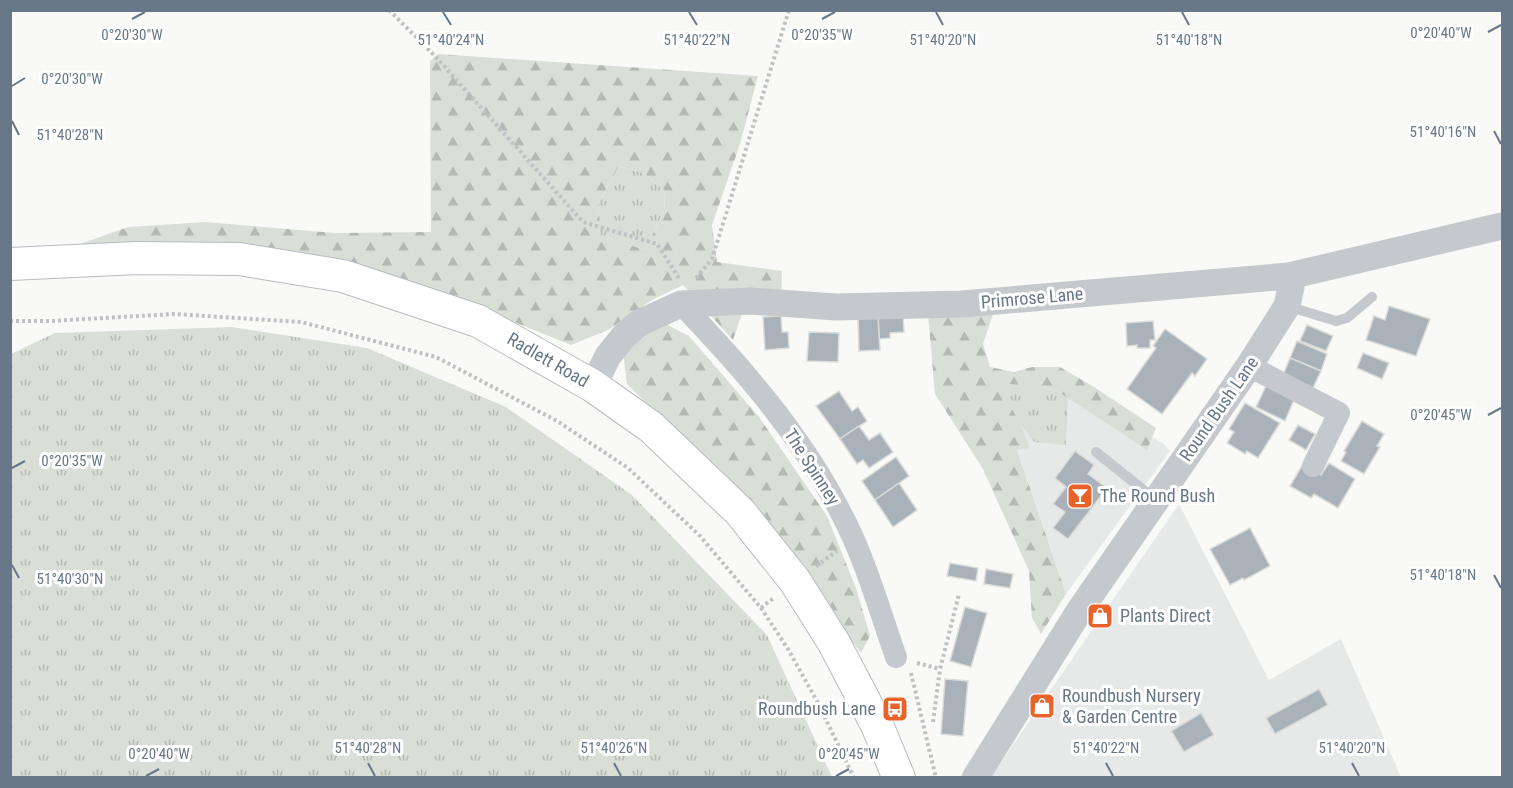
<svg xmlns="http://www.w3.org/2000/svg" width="1513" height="788" font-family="'Roboto Condensed',sans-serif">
<defs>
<pattern id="grass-tufts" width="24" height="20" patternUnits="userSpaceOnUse" patternTransform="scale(1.5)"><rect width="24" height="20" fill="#d9dfd6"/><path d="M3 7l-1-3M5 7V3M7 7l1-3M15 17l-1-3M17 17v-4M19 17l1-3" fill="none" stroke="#b4bab3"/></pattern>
<pattern id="forest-firs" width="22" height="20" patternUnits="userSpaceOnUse" patternTransform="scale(1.5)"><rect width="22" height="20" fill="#d9dfd6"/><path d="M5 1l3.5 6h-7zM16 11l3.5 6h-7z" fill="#b4bab3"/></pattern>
</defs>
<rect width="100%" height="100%" fill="#f9faf7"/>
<g fill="#e7e9e8">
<polygon points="1052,374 1164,444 1170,451 1066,594 993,379"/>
<polygon points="1179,504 1269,680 1341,639 1401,777 990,778"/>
</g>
<g fill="url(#grass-tufts)">
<polygon points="619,166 644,173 665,191 664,211 645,250 600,236 598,204"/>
<polygon points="232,327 367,348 506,407 632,495 767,635 832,777 11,777 11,354 55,333"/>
<path d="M1009 384 1051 387 1068 399 1066 445 1034 442C1021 424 1003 408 1009 384Z"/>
</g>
<g fill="url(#forest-firs)" fill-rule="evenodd">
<path d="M438 54 758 76 740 144 712 225 717 262 782 271 781 296 745 305 733 340 683 285 652 300 608 330 571 345 428 287 357 263 283 252 205 244H80L128 227 205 222 335 233 431 232 430 61ZM619 166 644 173 665 191 664 211 645 250 601 236 598 204Z"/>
<path d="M994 311 983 344 990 367 1014 372 1032 367H1060L1094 387 1156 428 1147 450 1051 387 1009 384C1005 400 1011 407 1019 421 1023 429 1026 439 1030 448L1017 450 1066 594 1041 634 1032 618 1029 571 983 469 935 394 928 314Z"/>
<polygon points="666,324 689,336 759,417 827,516 856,588 870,636 861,653 775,538 715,472 627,384 623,352 636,336"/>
</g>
<g fill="#a9b2b9" stroke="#dbdcd9" stroke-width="1.5">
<polygon points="1389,306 1430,319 1416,356 1366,340 1374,316 1385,320"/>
<polygon points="781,316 782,332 788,332 789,348 765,350 763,317"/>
<polygon points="903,316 904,332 890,333 890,338 879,339 878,317"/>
<polygon points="878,317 880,350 859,351 858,318"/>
<polygon points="1153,321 1155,340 1150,340 1150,348 1137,348 1137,345 1127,346 1126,323"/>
<polygon points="1307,325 1333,336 1326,351 1300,341"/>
<polygon points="1165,329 1207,359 1195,376 1192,373 1162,414 1127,389 1156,348 1153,346"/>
<polygon points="809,332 839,333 838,362 807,361"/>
<polygon points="1297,341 1327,354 1321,371 1290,358"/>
<polygon points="1363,353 1389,363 1382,379 1357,368"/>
<polygon points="1290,358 1321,371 1313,388 1283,375"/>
<polygon points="1267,384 1295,397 1285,421 1256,407"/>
<polygon points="839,391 852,411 858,407 867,421 840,439 816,406"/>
<polygon points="1245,403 1280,423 1258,458 1247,451 1245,454 1227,443 1234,432 1229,429"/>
<polygon points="1362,421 1384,434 1377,446 1380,447 1364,474 1341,461 1346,452 1344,451"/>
<polygon points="1298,425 1315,434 1306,450 1289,440"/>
<polygon points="859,426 869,440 880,433 893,452 869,468 863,460 857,464 840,439"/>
<polygon points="1075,451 1094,465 1088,474 1107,488 1068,539 1053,528 1065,512 1053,504 1066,487 1055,478"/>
<polygon points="896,457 909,476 875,500 862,481"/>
<polygon points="1329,463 1355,479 1338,508 1314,494 1311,498 1290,486 1303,464 1321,475"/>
<polygon points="899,483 917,510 893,527 875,500"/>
<polygon points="1250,528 1270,566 1244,580 1243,578 1230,585 1210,549"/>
<polygon points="950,563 978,568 976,581 947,576"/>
<polygon points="986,569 1013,574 1010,588 984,584"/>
<polygon points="965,607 987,613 971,667 950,661"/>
<polygon points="945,679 968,681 963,736 941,734"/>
<polygon points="1319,689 1328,705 1275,734 1266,718"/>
<polygon points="1201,713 1214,735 1184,752 1171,731"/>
</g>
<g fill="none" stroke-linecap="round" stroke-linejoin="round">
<g stroke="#b7bcc1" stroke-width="34">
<polyline id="secondary" points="10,264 137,258 239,259 343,276 478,321 593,386 651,427 740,512 795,581 834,643 877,725 899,778"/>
</g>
<g stroke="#bfc1c4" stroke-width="4" stroke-dasharray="3 3" stroke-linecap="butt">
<polyline points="389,10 435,56 583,222 657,244 680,280"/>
<polyline points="696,278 712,259 789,10"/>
<polyline points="10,321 50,321 174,314 301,322 436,357 557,421 628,468 700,536 761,608 788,649 818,703 854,778"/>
<polyline points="816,566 837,551"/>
<polyline points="761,608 775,597"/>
<polyline points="917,663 940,669"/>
<polyline points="911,673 936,778"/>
<polyline points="933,722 940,669 959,594"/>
</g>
<g stroke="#c5c9cd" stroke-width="10">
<polyline points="1287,306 1336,321 1347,318 1372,297"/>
<polyline points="1096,452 1156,500"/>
</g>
<g stroke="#c5c9cd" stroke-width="22">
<path d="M681 304C742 367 801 435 841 513 865 558 879 609 896 657"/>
<polyline points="1249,366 1339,413 1313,466"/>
</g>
<g stroke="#c5c9cd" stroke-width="27">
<polyline points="593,386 608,356 624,336 639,323 681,304 750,301 836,307 962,304 1289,276 1502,226"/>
<polyline points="975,778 1080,610 1249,366 1287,306 1291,287 1289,276"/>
</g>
<use href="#secondary" stroke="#fff" stroke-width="32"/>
</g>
<path fill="none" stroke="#687889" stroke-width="2" d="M443 12 451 25M689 12 697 25M936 12 943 25M1182 12 1189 25M132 19 145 12M822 19 835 12M1488 32 1501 25M12 86 25 78M12 121 19 135M1494 131 1501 144M1488 415 1501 408M12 468 25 461M12 565 19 578M1494 575 1501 588M368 763 375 776M614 763 621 776M1106 763 1113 776M1352 763 1359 776M146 776 159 769M836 776 849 769"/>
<defs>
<g id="bar-square" transform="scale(1.35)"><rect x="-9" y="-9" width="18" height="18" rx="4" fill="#e86229" stroke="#fff"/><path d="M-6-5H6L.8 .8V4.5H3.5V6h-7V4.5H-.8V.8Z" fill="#fff"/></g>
<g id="shop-square" transform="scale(1.35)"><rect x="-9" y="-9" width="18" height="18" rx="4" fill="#e86229" stroke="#fff"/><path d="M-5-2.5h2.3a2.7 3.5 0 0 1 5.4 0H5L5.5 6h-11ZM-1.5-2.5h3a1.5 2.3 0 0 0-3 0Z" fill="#fff"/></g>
<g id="bus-square" transform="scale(1.35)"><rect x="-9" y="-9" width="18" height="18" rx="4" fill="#e86229" stroke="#fff"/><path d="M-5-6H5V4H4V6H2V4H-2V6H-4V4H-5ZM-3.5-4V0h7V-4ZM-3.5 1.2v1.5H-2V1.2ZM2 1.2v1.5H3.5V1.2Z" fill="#fff"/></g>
</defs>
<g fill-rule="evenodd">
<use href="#bar-square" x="1080" y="496"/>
<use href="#shop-square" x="1100" y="616"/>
<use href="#shop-square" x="1042" y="706"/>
<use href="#bus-square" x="895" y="709"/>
</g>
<g text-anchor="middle" stroke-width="6" stroke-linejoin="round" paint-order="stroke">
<g font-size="18" fill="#687889" stroke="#fff">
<text transform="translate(1032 298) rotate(-5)" y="6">Primrose Lane</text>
<text transform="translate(548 360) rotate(30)" y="6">Radlett Road</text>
<text transform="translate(1219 409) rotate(-55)" y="6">Round Bush Lane</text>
<text transform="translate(812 467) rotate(57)" y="6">The Spinney</text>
</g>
<g font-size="18" fill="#687889" stroke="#fff" text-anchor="start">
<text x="1100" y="502">The Round Bush</text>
<text x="1120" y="622">Plants Direct</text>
<text x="1062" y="702">Roundbush Nursery<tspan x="1062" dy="21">&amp; Garden Centre</tspan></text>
<text x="876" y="715" text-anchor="end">Roundbush Lane</text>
</g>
</g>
<g font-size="15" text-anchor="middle" fill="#687889" stroke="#fff" stroke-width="6" stroke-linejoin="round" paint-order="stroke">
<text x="1441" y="38">0°20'40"W</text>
<text x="132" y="40">0°20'30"W</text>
<text x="822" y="40">0°20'35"W</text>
<text x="451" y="45">51°40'24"N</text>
<text x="697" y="45">51°40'22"N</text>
<text x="943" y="45">51°40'20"N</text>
<text x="1189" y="45">51°40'18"N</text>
<text x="72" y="84">0°20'30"W</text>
<text x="1443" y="137">51°40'16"N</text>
<text x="70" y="140">51°40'28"N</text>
<text x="1441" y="420">0°20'45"W</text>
<text x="72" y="466">0°20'35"W</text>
<text x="1443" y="580">51°40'18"N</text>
<text x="70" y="584">51°40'30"N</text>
<text x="368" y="753">51°40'28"N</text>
<text x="614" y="753">51°40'26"N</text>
<text x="1106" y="753">51°40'22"N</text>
<text x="1352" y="753">51°40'20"N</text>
<text x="159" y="759">0°20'40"W</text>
<text x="849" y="759">0°20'45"W</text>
</g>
<rect width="1513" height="788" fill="none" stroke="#687889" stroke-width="24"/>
</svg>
